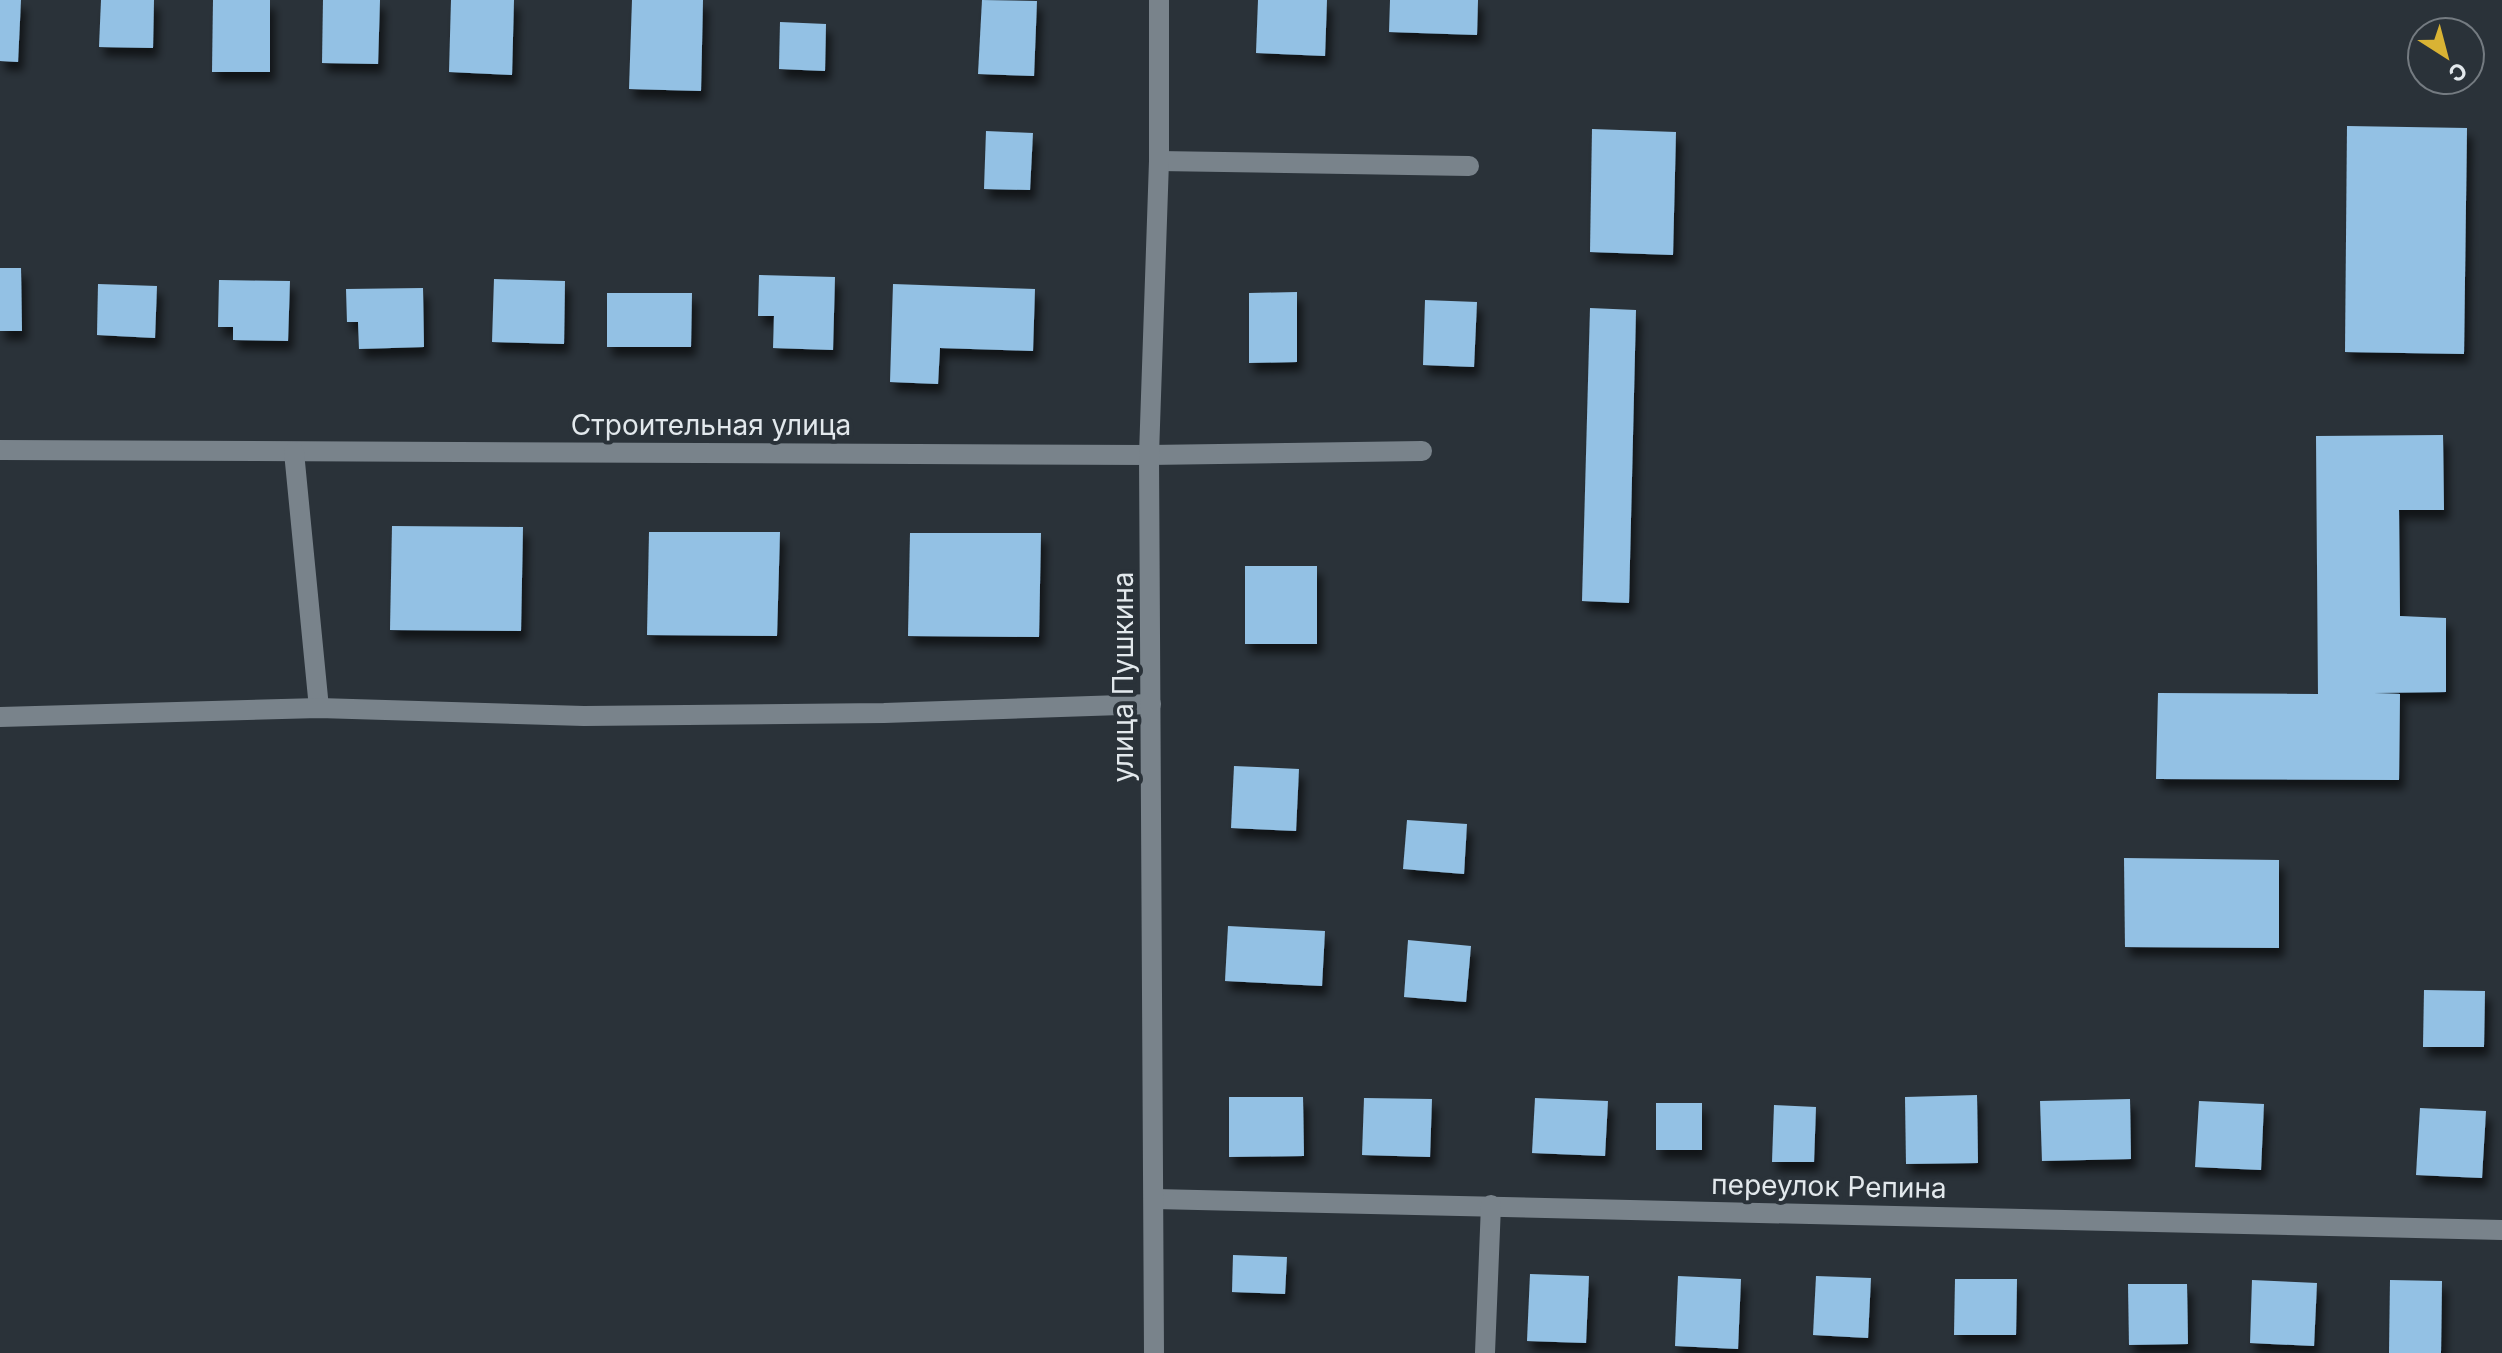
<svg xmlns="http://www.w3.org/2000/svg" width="2502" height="1353" font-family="Inter,sans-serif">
<defs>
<filter id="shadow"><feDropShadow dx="5" dy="9" stdDeviation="4" flood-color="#0009"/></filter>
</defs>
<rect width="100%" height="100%" fill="#2a3239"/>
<g fill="#93c1e4" filter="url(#shadow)">
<polygon points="0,0 21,0 18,62 0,61"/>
<polygon points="101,0 154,0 153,48 99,47"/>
<polygon points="213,0 270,0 270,72 212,72"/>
<polygon points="323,0 380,0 378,64 322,63"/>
<polygon points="451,0 514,0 512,75 449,72"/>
<polygon points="632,0 703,0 701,91 629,89"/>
<polygon points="982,0 1037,1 1034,76 978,74"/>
<polygon points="1258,0 1327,0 1325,56 1256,53"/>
<polygon points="1390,0 1478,0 1477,35 1389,32"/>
<polygon points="780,22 826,24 825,71 779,69"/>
<polygon points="2347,126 2467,128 2464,354 2345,352"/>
<polygon points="1592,129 1676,132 1673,255 1590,252"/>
<polygon points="986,131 1033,133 1030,190 984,189"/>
<polygon points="0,268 21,268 22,331 0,331"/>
<polygon points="759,275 835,277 833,350 773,348 774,316 758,316"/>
<polygon points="494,279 565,281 564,344 492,342"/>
<polygon points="219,280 290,281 288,341 233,340 233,327 218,327"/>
<polygon points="98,284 157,286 155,338 97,335"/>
<polygon points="893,284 1035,289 1033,351 940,348 938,384 890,382"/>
<polygon points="423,288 424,347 359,349 358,322 347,322 346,289"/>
<polygon points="1297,292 1297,362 1249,363 1249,293"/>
<polygon points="607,293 692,293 691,347 607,347"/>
<polygon points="1425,300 1477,302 1474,367 1423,365"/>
<polygon points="1590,308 1636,310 1629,603 1582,601"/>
<polygon points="2443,435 2444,510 2399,510 2400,616 2446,618 2446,692 2374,693 2400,694 2399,780 2156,779 2158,693 2318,694 2316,436"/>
<polygon points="392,526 523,527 521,631 390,630"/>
<polygon points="649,532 780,532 777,636 647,635"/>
<polygon points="910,533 1041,533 1039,637 908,636"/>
<rect x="1245" y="566" width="72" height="78"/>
<polygon points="1234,766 1299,769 1296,831 1231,828"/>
<polygon points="1407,820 1467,824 1464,874 1403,869"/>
<polygon points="2124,858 2279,860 2279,948 2125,947"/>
<polygon points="1228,926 1325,931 1322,986 1225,981"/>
<polygon points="1408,940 1471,946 1466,1002 1404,997"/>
<polygon points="2424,990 2485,991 2484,1047 2423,1047"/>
<polygon points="1977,1095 1978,1163 1906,1164 1905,1097"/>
<polygon points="1229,1097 1303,1097 1304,1156 1229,1157"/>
<polygon points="1364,1098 1432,1099 1430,1157 1362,1155"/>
<polygon points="1535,1098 1608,1101 1605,1156 1532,1153"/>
<polygon points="2130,1099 2131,1159 2042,1161 2040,1101"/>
<polygon points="2199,1101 2264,1104 2261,1170 2195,1167"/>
<rect x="1656" y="1103" width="46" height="47"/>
<polygon points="1774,1105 1816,1107 1814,1162 1772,1162"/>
<polygon points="2420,1108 2486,1111 2482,1178 2416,1175"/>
<polygon points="1233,1255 1287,1257 1285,1294 1232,1292"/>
<polygon points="1530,1274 1589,1276 1586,1343 1527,1341"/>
<polygon points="1678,1276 1741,1279 1738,1349 1675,1346"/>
<polygon points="1816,1276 1871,1278 1868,1338 1813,1335"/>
<polygon points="1955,1279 2017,1279 2016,1335 1954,1335"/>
<polygon points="2252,1280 2317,1283 2314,1346 2250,1343"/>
<polygon points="2390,1280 2442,1281 2441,1353 2389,1353"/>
<polygon points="2128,1284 2187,1284 2188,1344 2129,1345"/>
</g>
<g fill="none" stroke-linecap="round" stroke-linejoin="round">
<g stroke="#79838b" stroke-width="20">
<polyline points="1159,161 1469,166"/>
<polyline points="0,450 1149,455 1422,451"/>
<polyline points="294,452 319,708"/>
<polyline points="0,717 319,708 584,716 884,713 1151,704"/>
<polyline points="1155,1199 2502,1230"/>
<polyline points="1154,1353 1149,455 1159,161 1159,0"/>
<polyline points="1485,1353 1491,1205"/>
</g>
</g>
<g text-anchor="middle" stroke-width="8" stroke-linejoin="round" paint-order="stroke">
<g font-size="28" fill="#e2e8ec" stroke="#2a3239">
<text x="711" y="435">Строительная улица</text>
<text transform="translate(1123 677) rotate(-90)" y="10">улица Пушкина</text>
<text transform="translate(1829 1186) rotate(1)" y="10">переулок Репина</text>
</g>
</g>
<g transform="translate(2446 56) rotate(144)"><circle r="38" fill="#2a3239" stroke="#747b81" stroke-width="2"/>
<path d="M0-6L14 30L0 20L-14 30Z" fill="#d9b334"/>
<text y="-12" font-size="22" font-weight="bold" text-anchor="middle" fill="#e2e8ec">С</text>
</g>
</svg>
